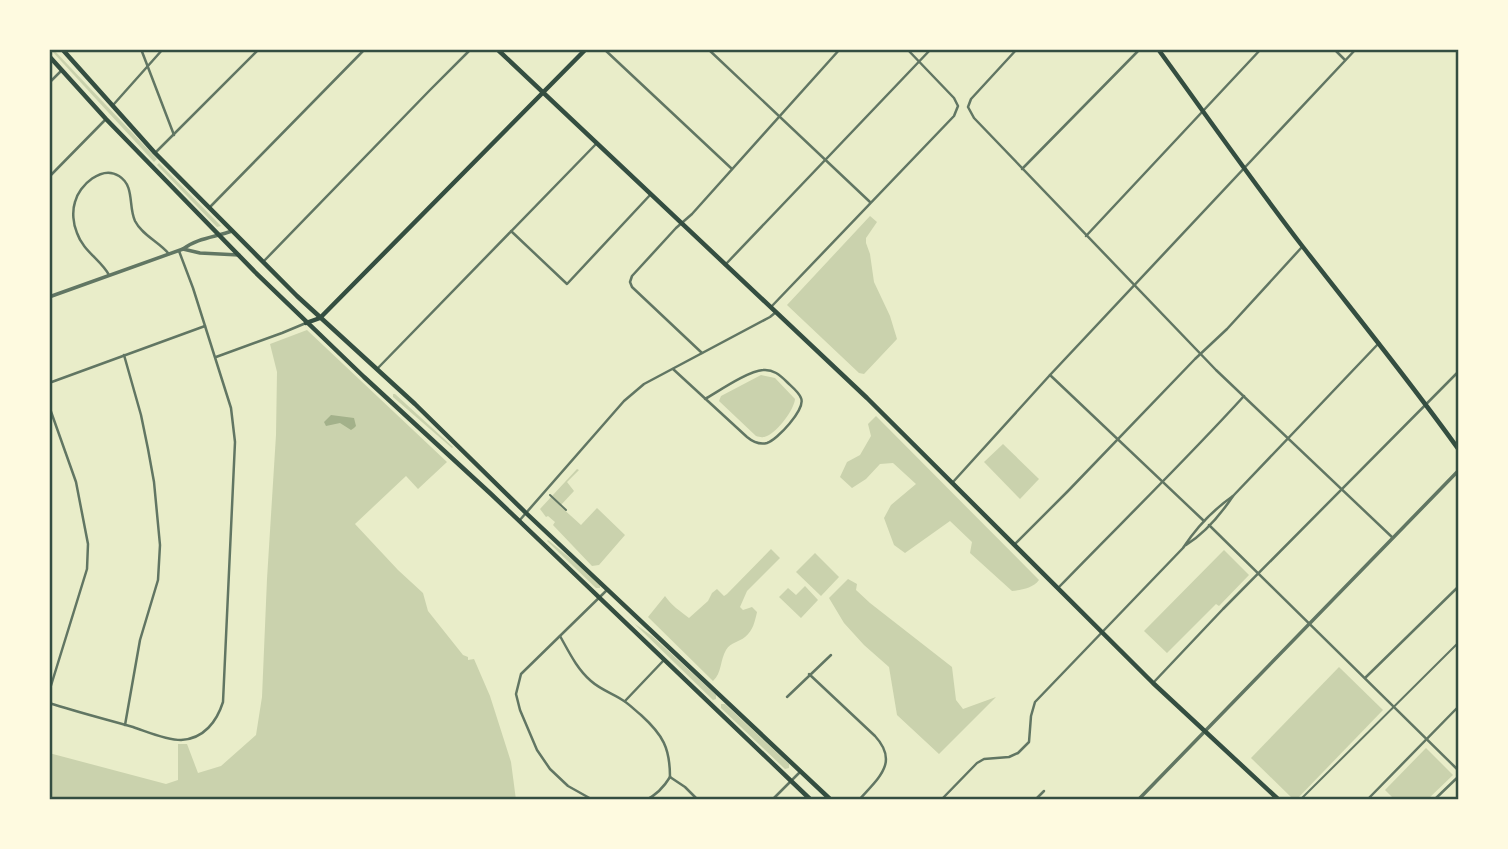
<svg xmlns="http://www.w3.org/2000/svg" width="1508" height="849" font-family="Roboto,sans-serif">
<rect width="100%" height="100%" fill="#e9edc9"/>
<g fill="#cad2ad">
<polygon points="50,49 53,49 157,159 154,162"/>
<polygon points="159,163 221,226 217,227 157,165"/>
<polygon points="870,216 877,222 866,238 866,243 870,254 874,282 890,316 897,339 864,374 859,373 787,305"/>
<polygon points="307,330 447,462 418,489 406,476 355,524 398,570 423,593 428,611 463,655 468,657 468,660 474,659 490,696 511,762 516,800 49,800 49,753 166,784 178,780 178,744 187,744 198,773 221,766 256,735 262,697 267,579 276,435 277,372 270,344"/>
<path d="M761 375 775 378 795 399C794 410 778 431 767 436 762 438 760 437 756 436L719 401 721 396Z"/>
<polygon points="393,394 395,394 453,447 452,448 393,397"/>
<path d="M876 416 1039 580C1033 588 1022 590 1012 591L970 553 972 542 950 521 905 553 894 545 884 518 891 505 916 484 893 463 880 464 866 479 852 488 840 477 847 462 860 455 871 436 868 424Z"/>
<polygon points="1003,444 1039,479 1020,499 984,462"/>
<polygon points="577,469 579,470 567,482 574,491 560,506 581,525 597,508 625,535 599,565 592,566 553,525 555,522 548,516 546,517 540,509"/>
<polygon points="548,540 587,572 600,585 600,588 596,588 547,541"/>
<path d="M771 549 780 558 747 591 740 607 743 610 752 607 757 612C755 621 753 631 745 637 739 642 731 642 726 650 720 660 722 673 713 681L648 617 665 596C672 606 680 611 689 618L708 601 712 593 717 589 724 596 727 594Z"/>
<polygon points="1224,550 1249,575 1219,606 1216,604 1167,653 1144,631"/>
<polygon points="815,553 839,577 821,596 796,572"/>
<polygon points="848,579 857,584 856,590 870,603 952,667 956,700 963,709 996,697 939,754 897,715 889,667 864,645 844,623 829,598"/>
<polygon points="805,586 818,600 801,618 779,597 788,588 796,595"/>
<polygon points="610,600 635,624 652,636 716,695 716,699 713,700"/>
<polygon points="1339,667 1383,710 1296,800 1294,800 1251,758"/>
<polygon points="721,704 725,704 789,764 789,768 785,769 721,708"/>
<polygon points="1426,748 1453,775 1427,800 1395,800 1385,790"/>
</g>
<polygon fill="#a3b18a" points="331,415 354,418 356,426 354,428 351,430 340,423 326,426 324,422"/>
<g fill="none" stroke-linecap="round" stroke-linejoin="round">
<polyline stroke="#617663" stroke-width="2" points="1300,800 1459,642"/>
<polyline stroke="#617663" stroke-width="2" points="550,495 566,510"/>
<g stroke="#617663" stroke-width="2.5">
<polyline points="141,49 174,135"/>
<polyline points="604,49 732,169"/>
<polyline points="708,49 870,202"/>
<polyline points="1017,49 971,99 968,107 974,118 1216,370 1393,538"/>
<polyline points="1334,49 1345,60"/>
<polyline points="49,83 62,70"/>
<polyline points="114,104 163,49"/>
<polyline points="155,153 259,49"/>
<polyline points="1022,169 1140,49"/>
<polyline points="49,177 106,119"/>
<polyline points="210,207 365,49"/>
<polyline points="511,231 567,284 651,194"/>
<polyline points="1086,236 1261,49"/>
<polyline points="263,262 430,90 471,49"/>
<polyline points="725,265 931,49"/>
<path d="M109 275C101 260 83 251 77 233 73 224 72 211 75 202 79 185 102 165 119 176 135 186 128 206 135 221 142 235 159 242 169 254"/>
<polyline points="771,307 954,116 958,106 954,98 907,49"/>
<polyline points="702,353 632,287 630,282 632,276 676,228 692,214 840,49"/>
<polyline points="124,355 141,415 148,449 154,482 160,545 158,580 140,640 125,725"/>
<polyline points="216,357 282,333 306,323"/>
<polyline points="377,369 597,143"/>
<path d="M673 369 747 437C753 442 759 445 767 443 777 440 806 409 801 398 799 392 791 386 787 382 780 375 773 369 763 370 748 371 719 391 705 399"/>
<polyline points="1050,375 1204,521"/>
<polyline points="49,383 205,326"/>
<polyline points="49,406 76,482 88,544 87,569 49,692"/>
<polyline points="953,482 1050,375 1356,49"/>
<polyline points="519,521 624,401 644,384 770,317 776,312"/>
<polyline points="1209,525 1459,771"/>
<polyline points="1015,544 1068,491 1195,359 1227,329 1302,247"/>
<path d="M1186 545C1205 533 1221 514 1233 496L1379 343"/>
<path d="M1059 587C1120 524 1184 462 1244 396"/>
<path d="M560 636C569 652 577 669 591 681 601 690 614 694 624 701 630 705 636 711 641 715 663 735 670 748 670 777"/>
<path d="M809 674 875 736C900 763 877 779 859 800"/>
<polyline points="1365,678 1459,586"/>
<polyline points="1153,683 1223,609 1459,371"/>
<polyline points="787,697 831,655"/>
<polyline points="625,701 664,660"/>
<path d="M49 703C77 712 105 719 133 727 148 732 166 740 181 740 204 739 217 721 223 702L235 442 231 408 193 288 179 251"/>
<polyline points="670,777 685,787 698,800"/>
<polyline points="593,800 568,786 550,769 537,750 520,710 516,694 521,674 608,589"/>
<path d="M646 800C656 795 664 787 670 777"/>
<polyline points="772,800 801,771"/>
<path d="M941 800 977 763 984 759 1009 757 1018 753 1029 742 1031 716 1035 702 1183 548C1196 528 1213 510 1233 496"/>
<polyline points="1035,800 1044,791"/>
<polyline points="1367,800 1459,706"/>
<polyline points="1434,800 1459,776"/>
</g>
<g stroke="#617663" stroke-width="3.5">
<polyline points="183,249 200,253 239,255"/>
<path d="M49 297 183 249C197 238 216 237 232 231"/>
<polyline points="1138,800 1459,470"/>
</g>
<g stroke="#344e41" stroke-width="4.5">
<polyline points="497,49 867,398 1153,683 1279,800"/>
<path d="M1158 49C1206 115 1253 182 1303 247 1355 314 1409 380 1459 450"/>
<polyline points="306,323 320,318 586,49"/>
</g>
<g stroke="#344e41" stroke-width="4.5">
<polyline points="62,49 155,153 297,296 415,404 526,513 831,800"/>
<polyline points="49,56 106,119 255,272 364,377 491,494 811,800"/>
</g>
</g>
<rect width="1508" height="849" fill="none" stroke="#fefae0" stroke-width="102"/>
<rect x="51" y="51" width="1406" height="747" fill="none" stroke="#344e41" stroke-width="2.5"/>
</svg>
